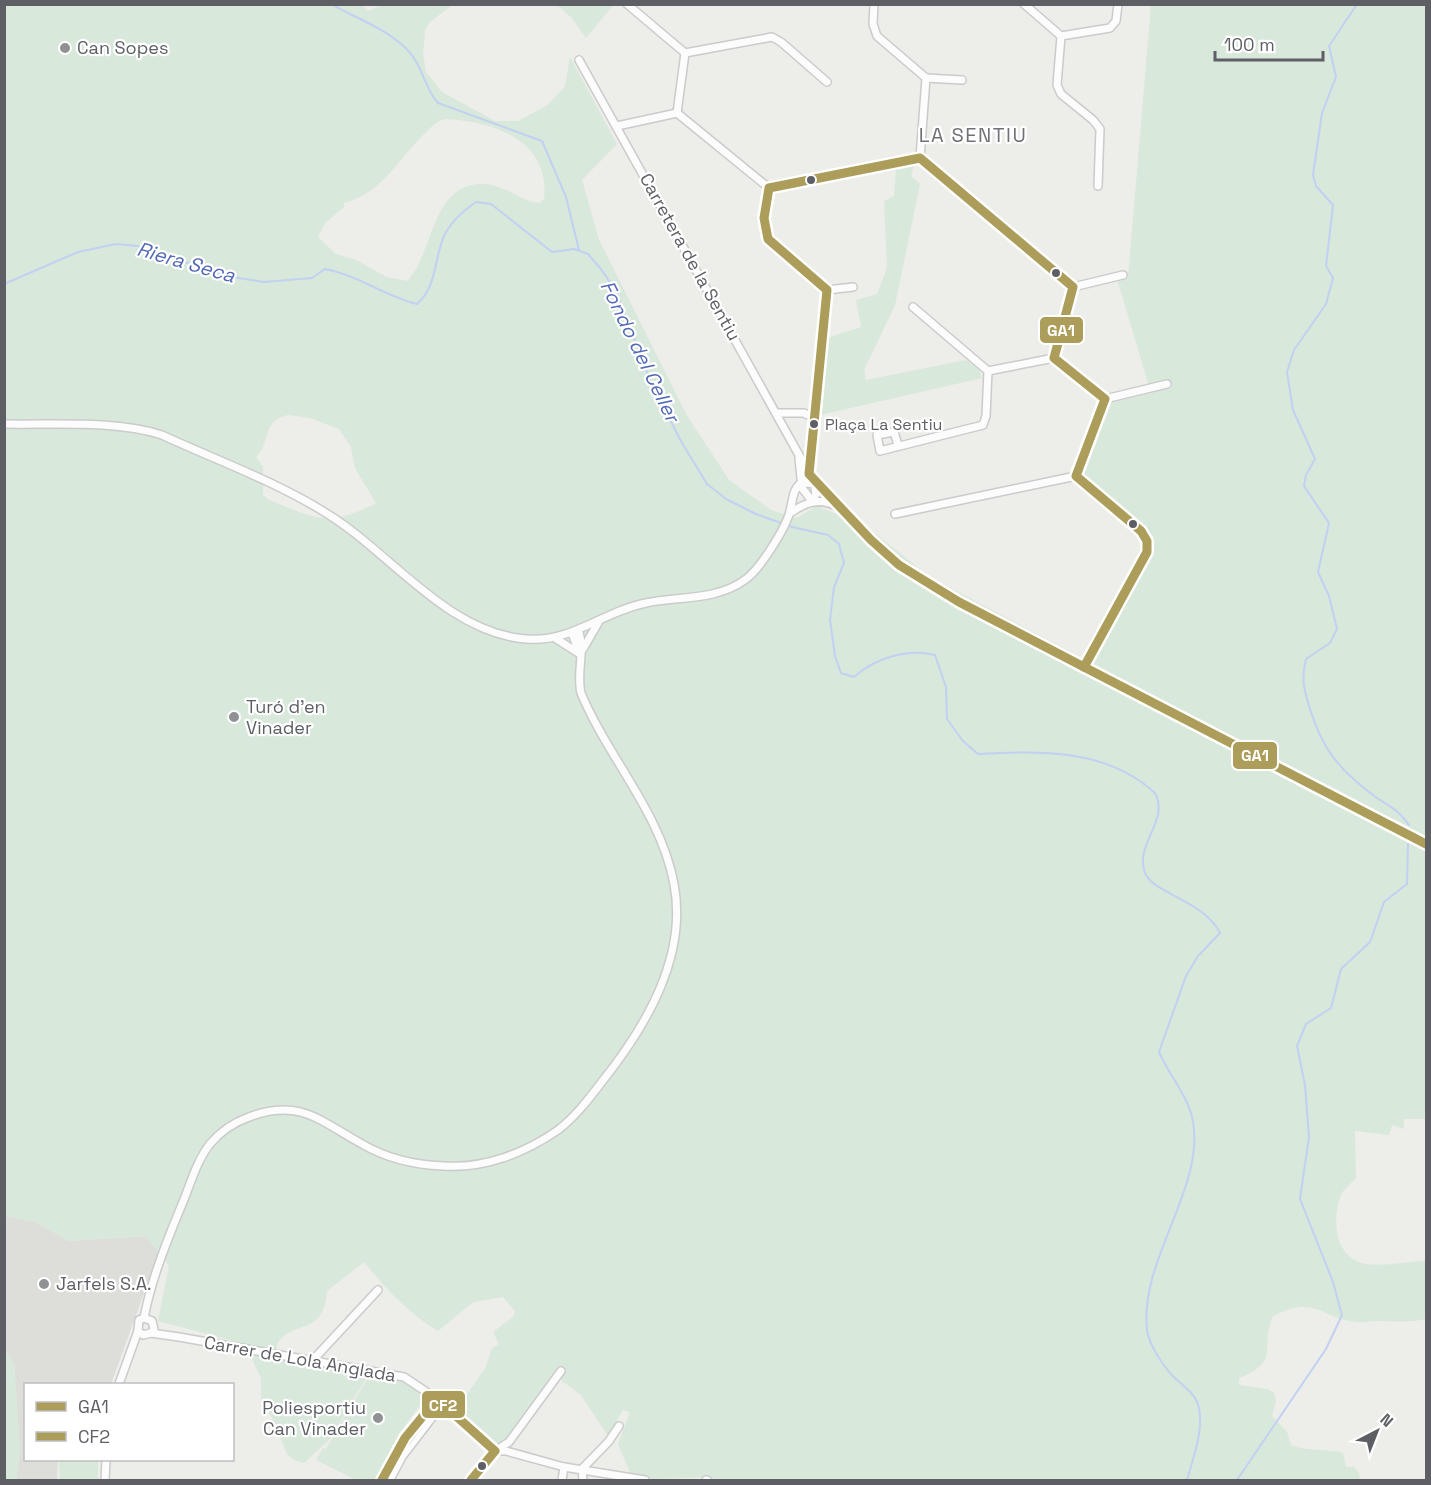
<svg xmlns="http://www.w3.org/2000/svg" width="1431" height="1485" font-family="'Space Grotesk',sans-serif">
<rect width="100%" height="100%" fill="#edede9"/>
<polygon fill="#ddddd9" points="5,1216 35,1222 69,1241 146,1236 159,1252 111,1384 26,1384 26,1460 58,1460 57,1480 16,1480 20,1452 14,1363 5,1350"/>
<g fill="#d8e8da" fill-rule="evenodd">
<path d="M361 4 368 11 383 5H452L430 22 425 30 423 54 426 72 442 92 495 121H518L548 105 565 86 570 57 617 144 582 180 599 240 686 414 729 480 771 510 797 518 816 506 865 525 928 576 1092 663 1155 545 1081 472 1105 404 1151 393 1118 282 1128 278 1151 5H1147H1426V1119H1404V1129L1392 1125 1389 1135 1355 1131 1356 1178C1352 1183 1342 1190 1341 1195 1331 1220 1335 1259 1366 1264 1383 1267 1408 1261 1426 1261V1319C1407 1323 1395 1321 1376 1321 1370 1321 1363 1323 1357 1322 1320 1319 1318 1294 1273 1316 1259 1349 1282 1361 1239 1378V1385L1268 1389 1274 1393 1276 1401 1272 1416 1287 1432 1291 1445C1308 1452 1326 1448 1343 1453L1346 1467H1354L1359 1473 1360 1480H712L711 1477 656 1479 631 1475 618 1444 630 1412 623 1410 608 1436 581 1395 562 1381 558 1366 515 1429 495 1447 463 1423V1400L486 1367 492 1348 499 1344 493 1332 513 1317 515 1311 503 1297 473 1302 438 1331C408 1313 386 1289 364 1262L327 1291C326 1301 324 1312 317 1319 304 1331 279 1328 276 1350L317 1365 368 1375 331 1438 304 1463 294 1460 287 1454 273 1419 261 1401V1378L245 1344 158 1321 169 1266 146 1236 69 1241 35 1222 5 1216 4 5ZM445 119C492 121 551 140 544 199L539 203C521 201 506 186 486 184 430 181 436 251 407 281L387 277 356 260 336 254 318 237 325 223 344 207V203C381 194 397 161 423 135 430 128 435 122 445 119ZM288 415 310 418 339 429 351 447 355 468 376 503C328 528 317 519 269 500L263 495V467L256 457C272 440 261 421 288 415Z"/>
<polygon points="557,5 613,5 586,38 572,18"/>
<polygon points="914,165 911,176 920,184 895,305 864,370 866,380 966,360 979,370 982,378 820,415 827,338 861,327 856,300 877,294 887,268 884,201 894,196 896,169"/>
<polygon points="5,1350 14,1363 20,1452 16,1480 5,1480"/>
<polygon points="369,1376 403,1381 425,1398 397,1437 375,1480 356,1480 316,1460 323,1448 326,1449"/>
<polygon points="59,1460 98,1460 98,1480 60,1480"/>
</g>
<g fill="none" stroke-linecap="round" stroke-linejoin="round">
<g stroke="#c2d0f2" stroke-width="2">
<path d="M331 4C357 19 391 30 411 54 423 68 425 89 438 103L542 141 566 197 579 250"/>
<path d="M1357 4 1329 46 1336 77 1322 113 1313 175 1316 186 1333 205 1326 266 1333 278 1326 304 1294 350 1287 372 1293 410 1315 459 1306 475 1304 486 1329 523 1318 572 1329 596 1337 629 1330 643 1306 659C1301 679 1304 690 1310 709 1323 751 1339 769 1374 796 1390 807 1398 809 1409 825"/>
<path d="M4 284 78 252 116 244 138 246 226 276 264 282 312 278 325 269C357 275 385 296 417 304 437 287 434 259 444 236 451 221 463 211 476 202L491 204 552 252 574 249 588 254 601 269 616 291 652 385 682 443 707 484 726 499 756 514 792 527 828 535 839 544 844 563 834 587 830 620 835 656 841 673 854 677C875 658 908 648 935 655L946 687 947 719 963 741 978 754C1040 751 1106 748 1155 793 1170 821 1134 844 1145 873 1154 894 1203 900 1220 933L1198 956 1186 976 1159 1052C1168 1073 1187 1095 1192 1117 1208 1185 1139 1258 1147 1330 1149 1344 1161 1363 1171 1374 1179 1383 1194 1392 1198 1404 1205 1428 1193 1458 1187 1480"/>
<polyline points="1237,1480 1326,1349 1342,1315 1333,1282 1300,1199 1309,1137 1305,1085 1297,1046 1306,1024 1331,1008 1341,969 1370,942 1384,902 1407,884 1408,844"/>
</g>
<g stroke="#cbcbcb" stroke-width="8">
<polyline id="pedestrian" points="391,1480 403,1457 443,1405"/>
</g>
<g stroke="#cbcbcb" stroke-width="10">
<g id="minor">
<polyline points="627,4 685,53 772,37 781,42 827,82"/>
<polyline points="874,4 873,24 877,36 926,78 920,158"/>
<polyline points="1024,4 1061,36"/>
<polyline points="1061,36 1057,85 1061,94 1093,120 1100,129 1098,186"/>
<polyline points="1061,36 1110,28 1116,21 1118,4"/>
<polyline points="579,60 814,482 816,494 812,501"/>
<polyline points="926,78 962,80"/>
<polyline points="677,113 685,53"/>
<polyline points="617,126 677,113 769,188"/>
<polyline points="769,188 920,158 1073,287"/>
<path d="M769 188C767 206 758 230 772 245L827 290 809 474"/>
<polyline points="1073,287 1054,358 1105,399 1076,476 1141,531 1147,541 1147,552 1084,667"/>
<polyline points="1073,287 1123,275"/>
<polyline points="827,290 853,287"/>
<polyline points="913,307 988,371"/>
<polyline points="988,371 1054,358"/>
<polyline points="1105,399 1167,384"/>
<polyline points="776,413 804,413 814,418"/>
<path d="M4 424C53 425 115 420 162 435 216 460 275 481 326 513 390 552 447 633 526 639 571 643 604 611 646 603 679 596 717 601 746 579 760 569 786 528 790 511 793 501 792 490 801 483"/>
<polyline points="898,445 894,432 877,435 880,451 983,425 986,416 988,371"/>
<polyline points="799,458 802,488 812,501"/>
<polyline points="801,483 820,484 871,540 899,565 959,602 1426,844"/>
<path d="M790 513C806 502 820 497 838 507"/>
<polyline points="895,514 1076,476"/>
<polyline points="572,633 579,652"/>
<polyline points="555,638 580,654"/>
<polyline points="583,649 598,623"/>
<path d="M144 1318C152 1276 169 1236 185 1197 192 1179 198 1159 210 1144 220 1132 235 1122 249 1117 300 1098 320 1121 362 1144 386 1158 416 1165 443 1166 484 1169 525 1153 558 1130 575 1117 588 1100 601 1083 645 1028 688 957 674 884 661 813 608 758 581 693 576 672 586 650 578 630"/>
<polyline points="138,1331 143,1335 151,1333 179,1337 404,1377 437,1399 495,1451"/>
<polyline points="312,1361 378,1290"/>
<polyline points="119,1384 138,1331 139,1320 144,1318 152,1321 154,1329 151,1333"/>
<polyline points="495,1451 506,1451 564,1467 645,1480"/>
<polyline points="105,1480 106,1460"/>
<polyline points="382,1480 405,1438 437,1399"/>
<polyline points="471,1480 495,1451 509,1442 561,1371"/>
<polyline points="562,1480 564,1467"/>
<polyline points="583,1480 582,1469 609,1441 619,1426"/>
<polyline points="706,1480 707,1480"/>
</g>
</g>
<use href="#pedestrian" stroke="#fcfcfc" stroke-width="5"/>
<use href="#minor" stroke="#fcfcfc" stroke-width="7"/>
<g stroke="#fff" stroke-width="14">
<g id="bus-1">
<polygon points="920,158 1073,287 1054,358 1105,399 1076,476 1141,531 1147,541 1147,552 1084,667 959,602 899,565 871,540 809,474 827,290 768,239 764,218 769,188"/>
<polyline points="1084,667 1426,844"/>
</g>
</g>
<g stroke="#fff" stroke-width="14">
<polyline id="bus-2" points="382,1480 405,1438 437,1399 495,1451 471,1480"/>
</g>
<use href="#bus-1" stroke="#ac9d5a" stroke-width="9"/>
<use href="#bus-2" stroke="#ac9d5a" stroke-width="9"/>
</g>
<g fill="#909193" stroke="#fff" stroke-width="2">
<circle cx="65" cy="48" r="6"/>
<circle cx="234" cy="717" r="6"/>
<circle cx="44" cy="1284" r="6"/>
<circle cx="378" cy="1418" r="6"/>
</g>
<g fill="#5e5f65" stroke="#fff" stroke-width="2">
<circle cx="811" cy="180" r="5"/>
<circle cx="1056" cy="273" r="5"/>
<circle cx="814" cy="424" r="5"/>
<circle cx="1133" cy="524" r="5"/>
<circle cx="482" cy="1466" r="5"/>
</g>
<g text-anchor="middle" stroke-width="4.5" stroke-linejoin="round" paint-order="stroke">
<g font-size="16" fill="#5e5f65" stroke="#fff" text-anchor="start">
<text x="825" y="430">Plaça La Sentiu</text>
</g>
<g font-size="18" fill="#5e5f65" stroke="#fff" text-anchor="start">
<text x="77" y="54">Can Sopes</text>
<text x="246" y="713">Turó d'en<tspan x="246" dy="21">Vinader</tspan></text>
<text x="56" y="1290">Jarfels S.A.</text>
<text x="366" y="1414" text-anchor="end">Poliesportiu<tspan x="366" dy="21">Can Vinader</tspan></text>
</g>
<g font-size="18" fill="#5e5f65" stroke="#fff">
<text transform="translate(690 257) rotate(61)" y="6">Carretera de la Sentiu</text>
<text transform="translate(300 1359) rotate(10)" y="6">Carrer de Lola Anglada</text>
</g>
<g font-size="20" letter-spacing="1.5" fill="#6f7177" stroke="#fff">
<text x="973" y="142">LA SENTIU</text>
</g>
<g font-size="20" font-style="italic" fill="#5369b8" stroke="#fff">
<text transform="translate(186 262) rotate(16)" y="7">Riera Seca</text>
<text transform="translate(640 351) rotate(64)" y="7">Fondo del Celler</text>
</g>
</g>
<g stroke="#fff" stroke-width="2">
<rect x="1039" y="316" width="45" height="28" rx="6" fill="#ac9d5a"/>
<rect x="1232" y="741" width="46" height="29" rx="6" fill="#ac9d5a"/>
<rect x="421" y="1390" width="45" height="29" rx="6" fill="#ac9d5a"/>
</g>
<g font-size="16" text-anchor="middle" font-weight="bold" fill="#fff">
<text x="1061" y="336">GA1</text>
<text x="1255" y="761">GA1</text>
<text x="443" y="1411">CF2</text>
</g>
<rect width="1431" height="1485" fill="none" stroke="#5e5f65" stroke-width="12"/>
<rect x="24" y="1383" width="210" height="78" fill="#ffffff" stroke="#bfbfc1" stroke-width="1.5"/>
<rect x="36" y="1402" width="30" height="9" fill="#ac9d5a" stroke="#bfbfc1" stroke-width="1.5"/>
<text x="78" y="1413" font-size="18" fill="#5e5f65">GA1</text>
<rect x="36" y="1432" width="30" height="9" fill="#ac9d5a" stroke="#bfbfc1" stroke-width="1.5"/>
<text x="78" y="1443" font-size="18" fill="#5e5f65">CF2</text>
<g transform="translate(1377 1431) rotate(42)" stroke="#ffffff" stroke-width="4.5" paint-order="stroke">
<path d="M0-4.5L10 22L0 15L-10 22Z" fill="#5e5f65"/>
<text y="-9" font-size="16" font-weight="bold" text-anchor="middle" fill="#5e5f65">N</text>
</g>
<path d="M1215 51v9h108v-9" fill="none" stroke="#5e5f65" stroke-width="3"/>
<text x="1224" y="51" font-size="18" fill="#5e5f65" stroke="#ffffff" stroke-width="4.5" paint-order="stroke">100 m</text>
</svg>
